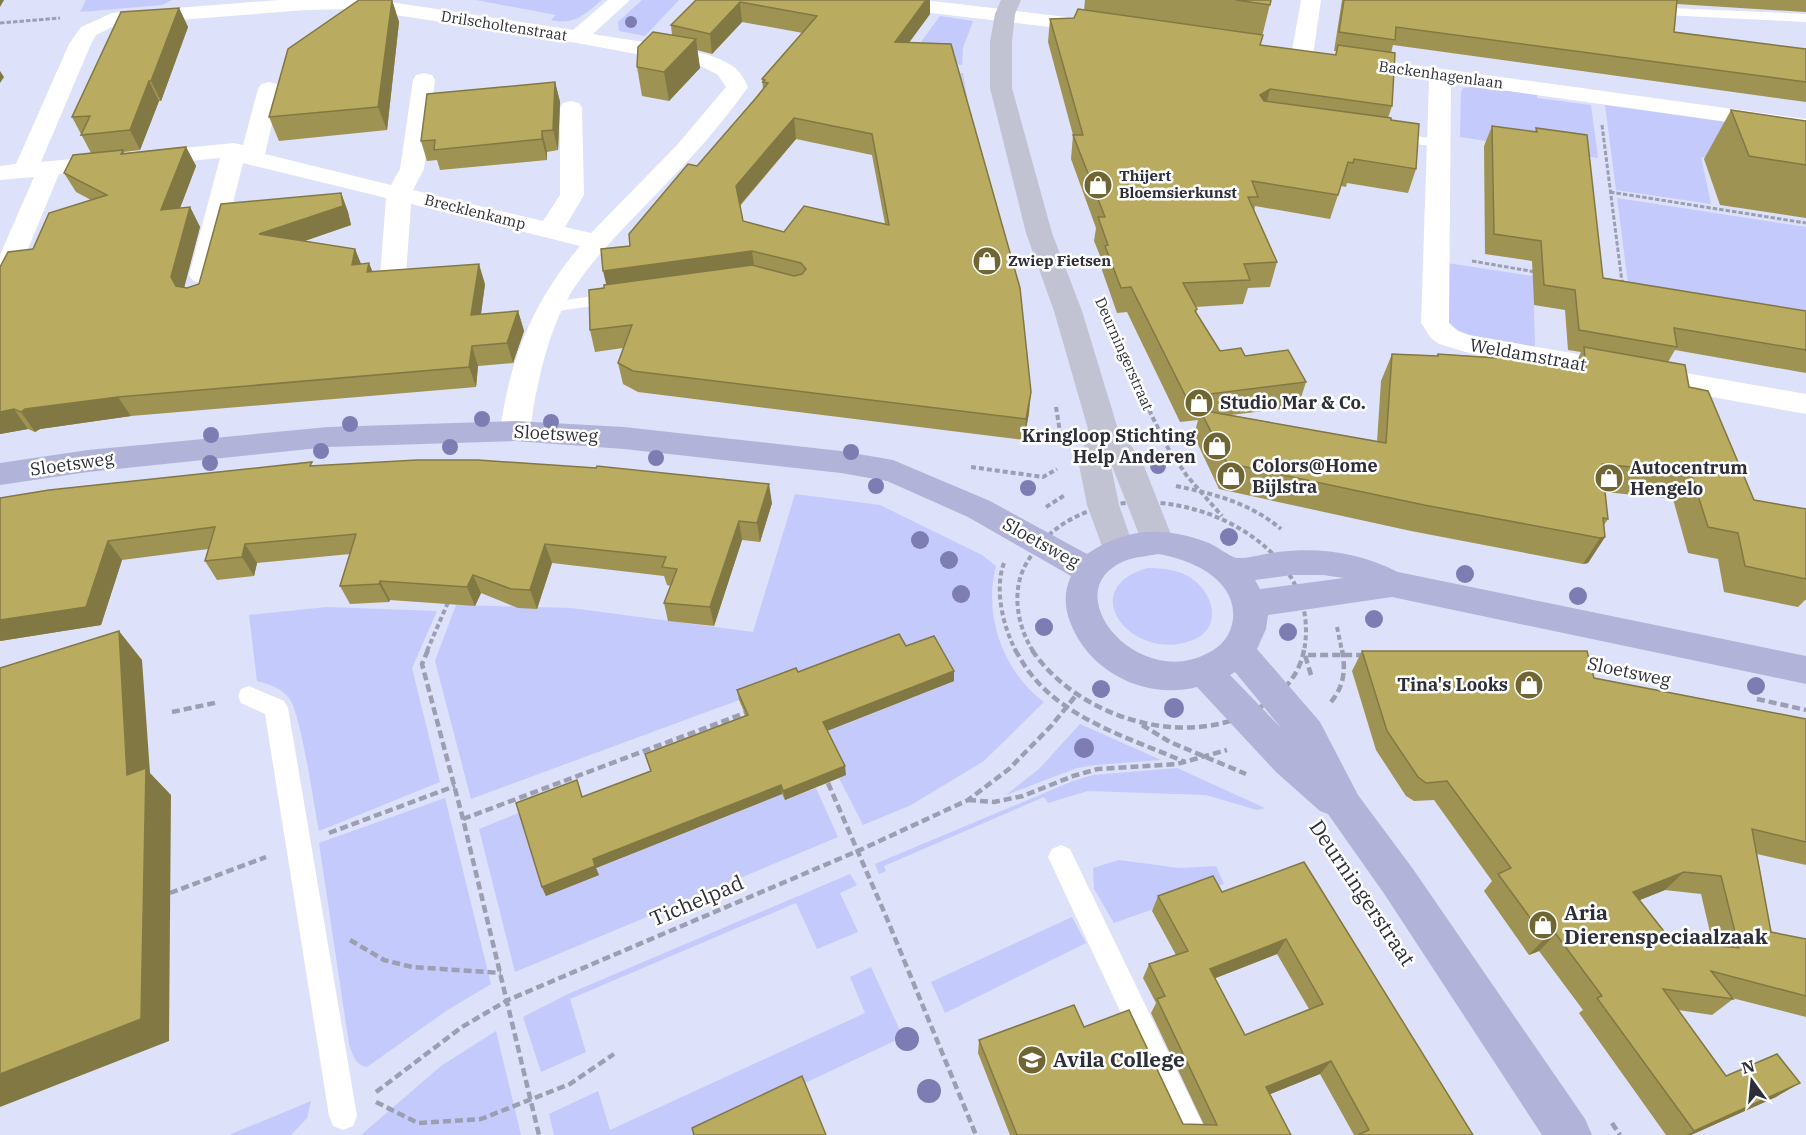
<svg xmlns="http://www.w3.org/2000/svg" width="1806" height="1135" font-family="'IBM Plex Serif',serif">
<rect width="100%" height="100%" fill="#dde1f9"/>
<g fill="#c4cafc">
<polygon points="86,0 172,0 162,5 80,12"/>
<path d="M476 0H602C586 13 574 26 551 20L556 15Z"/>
<polygon points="642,0 679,0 645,36 619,31 618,22"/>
<polygon points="940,16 973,21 963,48 962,65 956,64 956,73 963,73 968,103 874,106"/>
<polygon points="1473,87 1537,94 1537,98 1591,105 1598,158 1460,137 1461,92 1463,88"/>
<polygon points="1605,105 1806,133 1797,170 1701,157 1711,204 1616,190"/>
<polygon points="1617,198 1806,227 1806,312 1628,283"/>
<path d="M1447 263 1533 276 1535 348C1517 345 1453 339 1448 320 1444 305 1448 279 1447 263Z"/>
<path d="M795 494 880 505 982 555 996 566C983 615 1003 672 1044 702L984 761 911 805 863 825 839 778 846 775 739 700 471 799 435 661 456 605 571 608 753 632Z"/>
<path d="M1147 568C1164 568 1182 570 1195 581 1215 597 1221 629 1193 640 1134 664 1073 590 1147 568Z"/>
<path d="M327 607 437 611 412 668 440 782 319 831C314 806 301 713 289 698 281 688 269 684 257 681L249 615Z"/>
<polygon points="1080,724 1161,760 1095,765 1077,768 1006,795 1039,769"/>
<polygon points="1177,768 1265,808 1257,810 1206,795 1088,791 1048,803 1044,797 884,866 886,871 879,874 875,864 1073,781 1093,775"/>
<polygon points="816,788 838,837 515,972 479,829 521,812 599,874 596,868 782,794 785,800"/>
<path d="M445 798 491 984 446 1011 367 1067C355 1065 353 1055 349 1044L319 843Z"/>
<polygon points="1119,860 1179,868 1216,866 1224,884 1114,923 1094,889 1093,868"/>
<polygon points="850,874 857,885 840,893 858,932 817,949 796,903 570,999 586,1052 541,1072 523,1017 568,994"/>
<polygon points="1072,917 1086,943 945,1013 931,982"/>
<polygon points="871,967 903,1037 805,1083 723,1135 554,1135 549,1114 598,1091 610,1130 865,1013 850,977"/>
<polygon points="496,1031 521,1135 361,1135 441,1066"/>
<polygon points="311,1101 307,1118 291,1135 229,1135"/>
</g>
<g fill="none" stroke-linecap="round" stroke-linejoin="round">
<g stroke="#9c9fb2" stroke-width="3" stroke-dasharray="4.5 2" stroke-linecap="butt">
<polyline points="0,23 60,18"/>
<polyline points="1602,125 1622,282"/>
<polyline points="1610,192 1806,223"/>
<polyline points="1472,261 1536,272"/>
</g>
<g stroke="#9c9fb2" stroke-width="4" stroke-dasharray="5 3" stroke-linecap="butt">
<polyline points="1622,280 1622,284"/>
<polyline points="1118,345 1166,445 1187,476 1222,516"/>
<polyline points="1056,407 1061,438"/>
<polyline points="971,467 1043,477 1057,469"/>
<path d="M1176 486C1215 494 1250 503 1281 529"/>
<polyline points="1046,507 1065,495"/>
<path d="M1004 563C994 589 1003 627 1016 651"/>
<polyline points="1337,627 1342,651"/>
<polyline points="427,651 449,600"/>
<path d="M1033 651C1017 626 1011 590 1026 564 1094 442 1330 516 1304 651"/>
</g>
<g stroke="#9c9fb2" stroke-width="4.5" stroke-dasharray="8 4" stroke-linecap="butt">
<polyline points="428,650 422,664 463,819 539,1135"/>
<path d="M1015 650C1020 657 1024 666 1030 673 1066 720 1132 739 1185 762"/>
<path d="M1032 650C1078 719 1193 754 1265 704 1285 691 1300 673 1304 650"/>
<polyline points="1311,675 1305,655 1364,655"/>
<polyline points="1757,699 1806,710"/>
<path d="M1331 702C1344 686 1346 670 1342 650"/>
<polyline points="172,712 219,702"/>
<polyline points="1142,725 1170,742 1246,774"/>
<polyline points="828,783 885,914 976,1135"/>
<polyline points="968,800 994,802 1023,796 1073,776 1098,769 1177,764 1227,750"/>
<polyline points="463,819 745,713"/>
<polyline points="329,833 455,786"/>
<polyline points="170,893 266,857"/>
<polyline points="350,940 384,960 412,967 501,973"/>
<polyline points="376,1092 462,1027 508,1000 860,850 968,800 1009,769 1052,725 1077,694"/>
<polyline points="376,1102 418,1123 481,1119 570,1084 614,1054"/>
<polyline points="1612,1123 1620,1135"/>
</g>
<g fill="#fff" fill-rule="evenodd">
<polygon points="1649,7 1806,14 1806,22 1644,14 1642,11"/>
<polygon points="1391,133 1438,139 1445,143 1438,147 1386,140 1384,137"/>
<polygon points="615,293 621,294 624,298 621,302 551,312 545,311 542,307 545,303 551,302"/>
<polygon points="249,686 284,701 288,708 357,1116 353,1126 343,1130 333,1126 329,1116 265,714 241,703 238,696 241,689"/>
<polygon points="1061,845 1070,849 1208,1135 1178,1135 1048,857 1052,849"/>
</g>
<g fill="#fff" fill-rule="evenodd">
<path d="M279 0H377L573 30 608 0H630L593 34C625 40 708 48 731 65 739 70 744 78 748 87 722 124 691 159 659 191 629 223 596 254 572 291 553 322 543 359 536 394 532 409 533 426 526 438L515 441 504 438 500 431C510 358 533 302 580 246L411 204 406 276 402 282 393 284 384 282 380 276 386 198 243 163 215 275 211 281 202 283 193 281 189 275 220 158 59 174 13 285 9 291 0 293V255L34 177 0 180V166L16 164 69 44 81 27 112 13ZM357 9 577 43 701 66 718 75 726 87 677 145 591 233 565 227 584 195 582 108 579 103 571 101 563 103 560 108V195L543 221 413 190 424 169 435 80 432 75 424 73 416 75 413 80 400 169 391 185 265 154 280 89 277 84 269 82 261 84 258 89 243 145 234 143 41 162 91 44 96 35 116 25 306 10Z"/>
<polygon points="862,0 924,0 1093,20 1100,22 1103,26 1100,30 1093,32 872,6 865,4"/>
<polygon points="1301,0 1321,0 1313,56 1310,61 1302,62 1294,61 1291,56"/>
<polygon points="1349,56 1806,119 1806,133 1451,83 1449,323 1458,331 1469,335 1806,394 1806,414 1469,353 1439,344 1431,338 1421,323 1429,80 1341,67 1338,62 1341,57"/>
</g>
<polygon fill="#c1c3d3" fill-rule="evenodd" points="1001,0 1021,0 1015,14 1012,42 1012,88 1052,233 1082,311 1117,426 1142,461 1174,542 1169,551 1158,554 1147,551 1142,542 1110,461 1119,505 1134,548 1130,557 1118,560 1106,557 1087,505 1079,465 1088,429 1054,311 1026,233 990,88 990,42 995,14"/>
<path fill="#b1b4d8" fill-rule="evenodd" d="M515 421 624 427 841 451 893 460 990 501 1087 554C1126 527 1166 526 1209 543 1216 546 1232 558 1237 558 1250 559 1265 553 1278 552 1322 547 1359 553 1398 572L1806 656V684L1392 597 1268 615 1266 629 1257 649 1320 722 1358 795 1413 869 1585 1119 1592 1135H1542L1385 895 1328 814 1320 811 1276 772 1197 687C1149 699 1097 676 1075 633 1065 613 1062 596 1071 576L968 517 887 481 841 473 624 449 515 441 328 447 88 472 0 485V463L88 450 328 427ZM1158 554C1190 559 1237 579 1233 619 1231 635 1222 646 1208 653 1135 692 1052 588 1127 560 1136 557 1148 556 1158 554ZM1292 575H1323L1344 578 1260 589 1255 580ZM1235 672 1282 729 1230 675Z"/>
</g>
<g fill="#7e7db3">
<circle cx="631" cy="22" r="6"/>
<circle cx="482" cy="419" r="8"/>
<circle cx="551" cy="422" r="8"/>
<circle cx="350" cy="424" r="8"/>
<circle cx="211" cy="435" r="8"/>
<circle cx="450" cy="447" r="8"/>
<circle cx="321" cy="451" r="8"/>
<circle cx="851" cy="452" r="8"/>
<circle cx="656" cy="458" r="8"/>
<circle cx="210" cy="463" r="8"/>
<circle cx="1158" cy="466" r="8"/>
<circle cx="876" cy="486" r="8"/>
<circle cx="1028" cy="488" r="8"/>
<circle cx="1229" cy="537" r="9"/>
<circle cx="920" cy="540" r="9"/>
<circle cx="949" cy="560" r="9"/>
<circle cx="1465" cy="574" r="9"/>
<circle cx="961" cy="594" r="9"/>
<circle cx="1578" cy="596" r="9"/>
<circle cx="1374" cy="619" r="9"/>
<circle cx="1044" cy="627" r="9"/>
<circle cx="1288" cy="632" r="9"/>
<circle cx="1756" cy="686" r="9"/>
<circle cx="1101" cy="689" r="9"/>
<circle cx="1174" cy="708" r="10"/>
<circle cx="1084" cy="748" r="10"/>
<circle cx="907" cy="1039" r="12"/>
<circle cx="929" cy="1091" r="12"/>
</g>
<g fill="#9f9353" fill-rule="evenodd">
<polygon points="392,0 399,22 387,130 279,141 269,117"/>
<path d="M696 0H940H930V14L909 42 1029 413 1024 440 638 392 623 384 618 363 623 348 595 352 590 330 604 288 630 246 697 166 763 89 762 79 803 33 742 22 712 54 697 50 700 68 669 101 642 96 637 67 672 35 671 25ZM796 139 872 155 885 224 784 232 743 221 740 206Z"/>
<polygon points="1085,0 1271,0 1260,45 1335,55 1336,51 1334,51 1342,0 1806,0 1806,12 1677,4 1674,32 1806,49 1806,102 1393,45 1391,53 1392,106 1388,118 1391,120 1416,169 1408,193 1347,183 1346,187 1341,186 1330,219 1255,206 1254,211 1277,262 1270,287 1248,288 1243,304 1195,307 1197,309 1196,313 1220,351 1245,356 1306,382 1298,407 1231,415 1377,442 1381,381 1392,354 1437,356 1438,354 1492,357 1495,353 1574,367 1581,352 1568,350 1565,310 1534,305 1532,261 1485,254 1484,146 1492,126 1535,132 1536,128 1603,278 1806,311 1806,373 1675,350 1668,362 1689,387 1754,500 1806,509 1806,600 1805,600 1798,607 1724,592 1718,559 1688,553 1673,499 1605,492 1608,519 1604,525 1605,537 1588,563 1583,564 1411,531 1219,489 1194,436 1198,420 1180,422 1127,312 1117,313 1102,270 1103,263 1094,241 1096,228 1071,159 1073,135 1048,42 1050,19 1074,18 1084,10"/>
<polygon points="179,8 188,27 161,101 159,101 140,150 124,152 125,153 186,147 196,166 180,208 190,207 200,227 184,287 187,288 199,284 341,193 348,212 351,225 305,241 355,249 361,264 373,272 485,284 481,314 518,311 524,331 513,363 478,366 476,387 131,416 40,429 35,432 28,429 0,434 0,267 33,249 91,200 76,192 64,173 91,153 72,117"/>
<polygon points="555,82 560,102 558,150 547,152 547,160 440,170 437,160 427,161 421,141"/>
<polygon points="1731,110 1806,121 1806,218 1720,205 1704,159"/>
<polygon points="313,466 772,503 760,542 742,540 714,626 668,621 664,603 671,586 667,585 664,576 552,563 537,609 518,608 481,593 475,606 390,600 389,602 350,604 340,586 350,554 257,563 254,576 217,580 205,561 208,549 122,560 101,625 0,641 0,498"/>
<polygon points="906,646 954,681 827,731 846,775 785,800 782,794 596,868 599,875 546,896 542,887 583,797 651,771 645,754 746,716 739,700 737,690 798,672"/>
<path d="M1362 651 1594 678 1806 719V865L1757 854 1771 932 1806 939V1017L1732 998 1733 999 1712 1015 1678 1010 1726 1076 1776 1097 1691 1135H1666L1579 1013 1583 1010 1539 951 1529 955 1484 891 1492 881 1434 800 1414 801 1406 796 1376 750 1352 671ZM1665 890 1701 894 1713 945 1675 942 1673 943 1639 900Z"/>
<path d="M1304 862 1473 1135H1354L1320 1074 1270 1094 1291 1135H1010L978 1053 979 1040 1084 1027 1183 1124 1204 1125 1151 1013 1156 1003 1143 978 1149 964 1176 955 1152 911 1158 896 1222 892ZM1277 954 1309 1009 1245 1035 1215 978Z"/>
</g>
<g fill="#827843">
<polygon points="0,0 4,0 0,7"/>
<polygon points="392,0 399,22 387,130 378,107"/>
<polygon points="926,0 930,0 930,14 895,62 895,42"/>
<polygon points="740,2 742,22 712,54 710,34"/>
<polygon points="179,8 188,27 161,101 151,81"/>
<polygon points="696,39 700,68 669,101 664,72"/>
<polygon points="0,71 4,77 0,83"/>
<polygon points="149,81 159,101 140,150 130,130"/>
<polygon points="555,82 560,102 558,150 553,130"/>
<polygon points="1270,89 1264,113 1260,95"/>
<polygon points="794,118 796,139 738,207 736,186"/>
<polygon points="542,131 547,152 547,160 542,139"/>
<polygon points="186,147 196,166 172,229 161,210"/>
<polygon points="341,193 348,212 351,225 269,253 259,234"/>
<polygon points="190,207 200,227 182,296 171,277"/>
<polygon points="355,249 363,269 352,265"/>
<polygon points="752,251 755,272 608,292 603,271"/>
<polygon points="369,263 377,282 367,272"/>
<polygon points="479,264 485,284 478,335 471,315"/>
<polygon points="518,311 524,331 513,363 507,343"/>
<polygon points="472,346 478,366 476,387 469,367"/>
<polygon points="1031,392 1029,413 1024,440 1026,419"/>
<polygon points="118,397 131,416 40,429 35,432 21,412 25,409"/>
<polygon points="14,409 28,429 0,434 0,412"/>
<polygon points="769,484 772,503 760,542 757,523"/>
<polygon points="739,521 742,540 714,626 710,607"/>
<polygon points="1605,537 1588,563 1583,564 1600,538"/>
<polygon points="108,541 122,560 101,625 0,641 0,620"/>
<polygon points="245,544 257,563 254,576 242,557"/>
<polygon points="545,544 552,563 537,609 530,590"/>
<polygon points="473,575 481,593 475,606 467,587"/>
<polygon points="380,581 390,600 389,602 379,584"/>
<polygon points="119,631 142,660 150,773 171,795 169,1041 0,1107 0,1074 127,775"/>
<polygon points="954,671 954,681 824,732 823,722"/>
<polygon points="845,766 846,775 785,800 783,791"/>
<polygon points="781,785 782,794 596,868 599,875 546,896 542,887 593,859"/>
<polygon points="1684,872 1665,890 1615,910 1633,892"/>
<polygon points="1556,934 1539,951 1529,955 1545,938"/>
<polygon points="1286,939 1277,954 1203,983 1210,969"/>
<polygon points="1331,1061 1320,1074 1258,1099 1266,1087"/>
<polygon points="1800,1083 1776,1097 1691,1135 1687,1135 1694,1131"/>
</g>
<g fill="#b9ab60" stroke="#827843" stroke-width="1.5" fill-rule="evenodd">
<polygon points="359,0 392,0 378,107 269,117 288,49"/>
<path d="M696 0H926L895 42 951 44 1020 288 1031 392 1026 419 633 371 618 363 632 325 590 330 589 290 604 288V285L752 265 794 276 802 274 806 269 801 263 752 251 603 271 601 249 630 246 629 234 688 164 697 166 756 98 768 83 763 82 765 80 762 79 817 16 740 2 710 34 671 25ZM794 118 872 134 889 225 804 206 784 232 743 221 736 186Z"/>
<polygon points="1236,0 1271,0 1270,5"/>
<polygon points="1344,0 1677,0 1674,32 1806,49 1806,82 1396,27 1395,40 1339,32"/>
<polygon points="179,8 151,81 149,81 130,130 81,135 90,116 72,117 121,12"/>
<polygon points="1078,9 1263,35 1260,45 1336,55 1338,45 1395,53 1392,106 1270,89 1260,95 1264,101 1391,118 1391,120 1419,124 1416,169 1354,159 1353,163 1348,162 1338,195 1252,181 1258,197 1248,197 1277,262 1244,264 1250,280 1183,283 1197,309 1195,311 1220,351 1241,348 1245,356 1288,350 1306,382 1186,397 1131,287 1121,288 1105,246 1108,245 1098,217 1105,217 1073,135 1083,135 1050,19 1074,18"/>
<polygon points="653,32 696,39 664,72 637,67 638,47"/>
<polygon points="555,82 553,130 542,131 542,139 434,150 435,140 421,141 427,94"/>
<polygon points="1731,110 1806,121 1806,165 1749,156"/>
<polygon points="1492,126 1537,132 1536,128 1587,135 1603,278 1806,311 1806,350 1674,328 1677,347 1579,330 1575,290 1544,285 1541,241 1494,234"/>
<polygon points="186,147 161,210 190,207 171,277 176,286 187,288 199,284 221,204 341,193 343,206 259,234 355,249 352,265 369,263 367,272 479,264 471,315 518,311 507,343 472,346 469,367 118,397 25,409 21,412 14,409 0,412 0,267 8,252 33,249 49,213 107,195 64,173 73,155 123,150 121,154"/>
<polygon points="1584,347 1685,365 1689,387 1708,391 1754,500 1806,509 1806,579 1745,566 1738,533 1708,527 1691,473 1602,464 1608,519 1603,518 1605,537 1600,538 1424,505 1227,463 1200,410 1386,443 1392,354 1438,356 1438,354 1496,358 1495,353 1586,369"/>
<polygon points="417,460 478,460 596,468 597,466 769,484 757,523 739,521 710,607 664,603 677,569 662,567 666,557 545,544 530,590 511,589 473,575 467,587 380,581 379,584 340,586 356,534 245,544 242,557 205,561 215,527 108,541 86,607 0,620 0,498 49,490 312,462 310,466"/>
<polygon points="119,631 127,775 146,768 141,1019 0,1074 0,668"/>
<polygon points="899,634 906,646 934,636 954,671 823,722 845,766 783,791 781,785 593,859 595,866 542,887 516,803 577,780 582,797 651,771 645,754 748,715 737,690 796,668 798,672"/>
<path d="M1362 651H1587L1594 678 1806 719V842L1752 829 1771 932 1806 939V996L1711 971 1733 999 1663 989 1726 1076 1777 1054 1800 1083 1694 1131 1597 998 1602 996 1556 934 1545 938 1498 874 1511 868 1447 781 1426 783 1418 777 1387 731ZM1684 872 1721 876 1739 948 1675 942 1674 944 1633 892Z"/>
<path d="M1304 862 1473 1135H1358L1369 1130 1331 1061 1266 1087 1291 1135H1017L979 1040 1074 1005 1084 1027 1129 1010 1183 1124 1217 1125 1157 999 1165 996 1149 964 1188 951 1158 896 1213 876 1222 892ZM1286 939 1323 1004 1245 1035 1210 969Z"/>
<polygon points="802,1076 826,1135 694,1135 692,1128"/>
</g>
<defs>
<g id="shop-disc" transform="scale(1.5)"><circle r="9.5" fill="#706633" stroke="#fff"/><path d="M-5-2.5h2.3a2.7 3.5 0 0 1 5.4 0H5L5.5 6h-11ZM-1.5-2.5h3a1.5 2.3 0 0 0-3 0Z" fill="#fff"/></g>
<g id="school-disc" transform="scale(1.5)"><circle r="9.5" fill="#706633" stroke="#fff"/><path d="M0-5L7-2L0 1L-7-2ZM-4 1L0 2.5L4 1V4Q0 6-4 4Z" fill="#fff"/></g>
</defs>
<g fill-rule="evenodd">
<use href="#shop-disc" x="1098" y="185"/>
<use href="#shop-disc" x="987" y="261"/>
<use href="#shop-disc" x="1199" y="403"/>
<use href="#shop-disc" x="1217" y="446"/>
<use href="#shop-disc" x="1231" y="476"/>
<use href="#shop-disc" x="1609" y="478"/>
<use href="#shop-disc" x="1529" y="685"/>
<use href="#shop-disc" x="1543" y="925"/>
<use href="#school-disc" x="1032" y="1060"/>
</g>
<g text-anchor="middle" stroke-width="5" stroke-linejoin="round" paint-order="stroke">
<g font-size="15" fill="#2d2e37" stroke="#fff">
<text transform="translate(504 26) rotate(9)" y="5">Drilscholtenstraat</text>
<text transform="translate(1441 75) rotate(8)" y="5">Backenhagenlaan</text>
<text transform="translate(475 212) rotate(14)" y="5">Brecklenkamp</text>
<text transform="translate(1124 354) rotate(66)" y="5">Deurningerstraat</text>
</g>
<g font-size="15" font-weight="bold" fill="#2d2e37" stroke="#fff" text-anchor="start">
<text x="1119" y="181">Thijert<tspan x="1119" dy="17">Bloemsierkunst</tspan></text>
<text x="1008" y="266">Zwiep Fietsen</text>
</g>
<g font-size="18" fill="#2d2e37" stroke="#fff">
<text transform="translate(1528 355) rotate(10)" y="6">Weldamstraat</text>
<text transform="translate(556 434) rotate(3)" y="6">Sloetsweg</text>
<text transform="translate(72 464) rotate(-8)" y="6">Sloetsweg</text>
<text transform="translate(1041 543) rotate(29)" y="6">Sloetsweg</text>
<text transform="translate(1629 672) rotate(12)" y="6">Sloetsweg</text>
</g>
<g font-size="18" font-weight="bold" fill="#2d2e37" stroke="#fff" text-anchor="start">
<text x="1220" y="409">Studio Mar &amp; Co.</text>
<text x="1196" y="442" text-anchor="end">Kringloop Stichting<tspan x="1196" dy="21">Help Anderen</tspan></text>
<text x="1252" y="472">Colors@Home<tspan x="1252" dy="21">Bijlstra</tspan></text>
<text x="1630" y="474">Autocentrum<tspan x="1630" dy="21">Hengelo</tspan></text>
<text x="1508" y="691" text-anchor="end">Tina's Looks</text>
</g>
<g font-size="21" fill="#2d2e37" stroke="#fff">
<text transform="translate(1362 893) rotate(56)" y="7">Deurningerstraat</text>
<text transform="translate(697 901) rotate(-23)" y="7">Tichelpad</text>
</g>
<g font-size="21" font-weight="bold" fill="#2d2e37" stroke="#fff" text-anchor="start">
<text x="1564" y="920">Aria<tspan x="1564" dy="24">Dierenspeciaalzaak</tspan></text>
<text x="1053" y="1067">Avila College</text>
</g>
</g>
<g transform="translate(1752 1081) rotate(345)" stroke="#ffffff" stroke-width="4.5" paint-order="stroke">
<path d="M0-4.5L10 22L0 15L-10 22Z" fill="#2d2e37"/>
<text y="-9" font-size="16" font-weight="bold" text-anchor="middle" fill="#2d2e37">N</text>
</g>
</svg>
